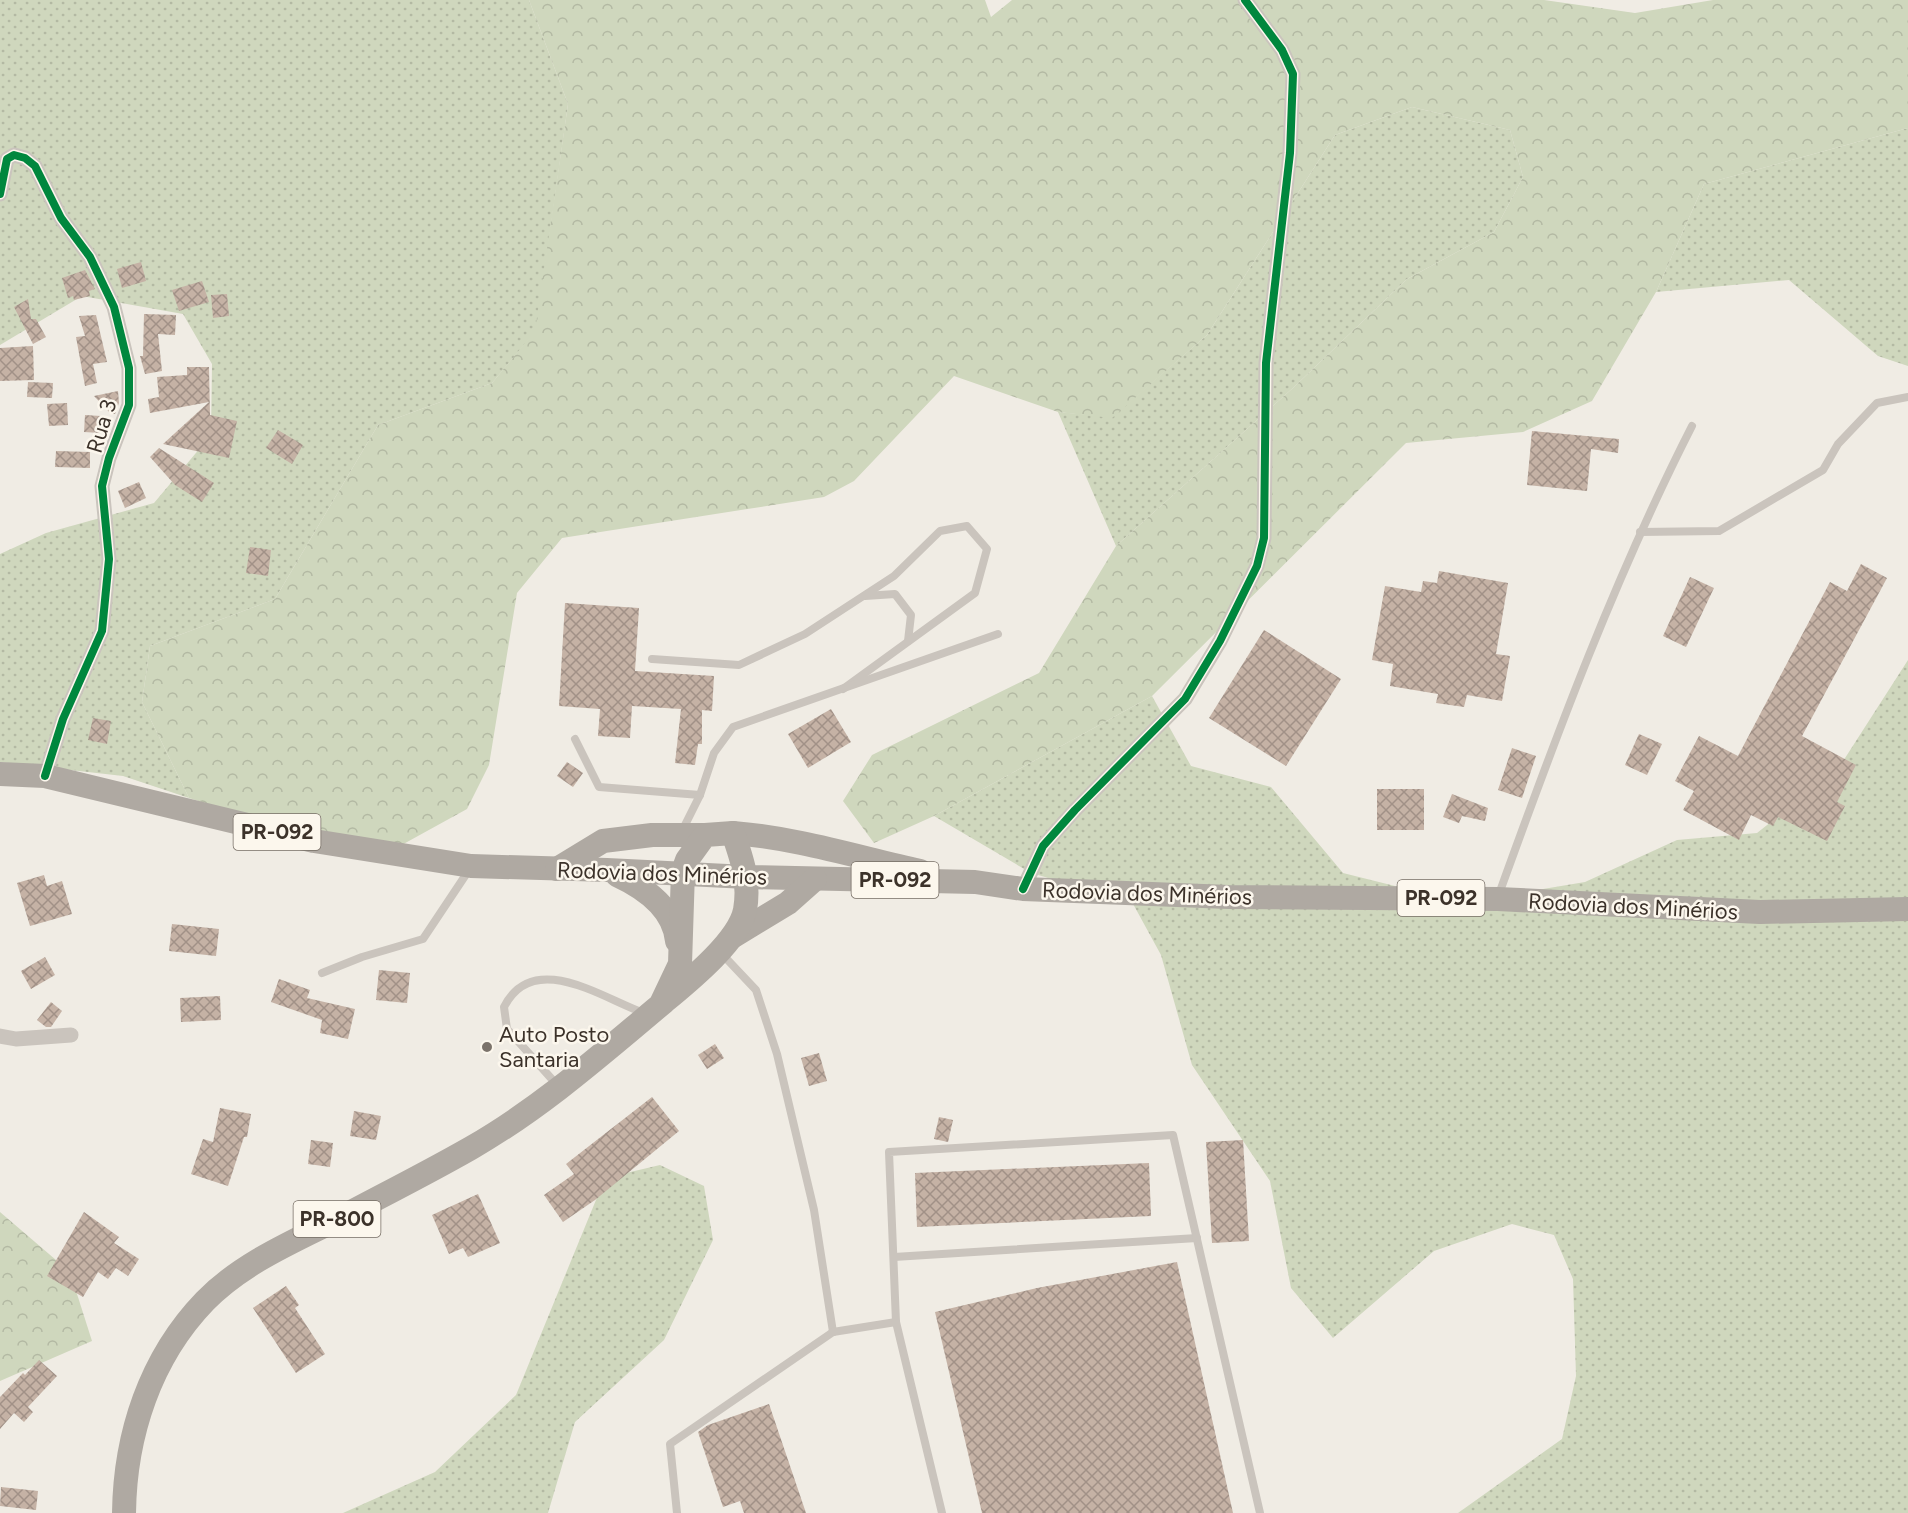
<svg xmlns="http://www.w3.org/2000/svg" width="1908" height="1513" font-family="Figtree,sans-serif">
<defs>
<pattern id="green-dots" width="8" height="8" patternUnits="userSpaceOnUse" patternTransform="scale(1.5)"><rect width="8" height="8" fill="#cfd7bd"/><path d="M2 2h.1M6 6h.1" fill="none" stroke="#b3b9a3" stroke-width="1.8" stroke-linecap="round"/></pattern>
<pattern id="forest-crowns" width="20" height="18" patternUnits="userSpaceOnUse" patternTransform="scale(1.5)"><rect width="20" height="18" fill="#cfd7bd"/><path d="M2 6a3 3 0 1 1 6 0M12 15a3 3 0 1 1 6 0" fill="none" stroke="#b3b9a3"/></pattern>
<pattern id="building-cross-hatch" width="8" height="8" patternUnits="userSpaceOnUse" patternTransform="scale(1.5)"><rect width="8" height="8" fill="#c5b2a5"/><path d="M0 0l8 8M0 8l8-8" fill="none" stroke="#a19187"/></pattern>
</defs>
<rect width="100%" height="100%" fill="#f0ece4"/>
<g fill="url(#green-dots)">
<polygon points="0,0 529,0 568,104 536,331 492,383 378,425 275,599 150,646 142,702 189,798 123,776 0,762 0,554 46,533 154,503 211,435 212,364 183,314 82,296 0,345"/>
<polygon points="1412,107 1510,130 1523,177 1494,232 1407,279 1294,387 1116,546 1058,412 1112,417 1207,335 1335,135"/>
<polygon points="1908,128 1908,366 1878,356 1789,280 1656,292 1704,184"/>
<polygon points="1908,660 1908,1513 1458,1513 1562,1439 1576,1376 1573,1279 1554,1235 1512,1224 1434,1251 1333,1338 1291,1288 1270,1181 1192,1065 1161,955 1132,902 1031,873 934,816 1152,696 1191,766 1271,787 1343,873 1395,886 1531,891 1585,882 1677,840 1757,833 1838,769"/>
<polygon points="660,1165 704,1186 713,1240 664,1340 575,1422 548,1513 343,1513 435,1472 516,1395 605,1178"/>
</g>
<g fill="url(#forest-crowns)">
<polygon points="529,0 985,0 991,17 1012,0 1544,0 1635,13 1713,0 1908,0 1908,128 1704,184 1656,292 1592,401 1523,432 1406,443 1152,696 934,816 874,843 843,801 872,755 1039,673 1116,546 1294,387 1407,279 1494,232 1523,177 1510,130 1412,107 1335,135 1207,335 1112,418 1058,412 954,376 854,481 824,497 562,538 517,593 489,765 467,809 398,847 303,834 189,798 142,702 150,646 275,599 378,425 492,383 535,331 568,104"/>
<polygon points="0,1212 70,1272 92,1341 0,1381"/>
</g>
<g fill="url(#building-cross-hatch)">
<polygon points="141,262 146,281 122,288 117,269"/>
<polygon points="85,270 95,289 89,291 90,296 74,300 73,296 68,298 62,278"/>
<polygon points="202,281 209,302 179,311 172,290"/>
<polygon points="227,294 229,316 213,318 211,295"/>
<polygon points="28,299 31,319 36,319 46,337 33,344 14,307"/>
<polygon points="144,314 176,315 175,335 158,334 162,371 145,374 140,356 143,356"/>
<polygon points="96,315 107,362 93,364 97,383 85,386 76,337 85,336 79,316"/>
<polygon points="33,346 34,380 0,381 0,348"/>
<polygon points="187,367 209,367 210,415 237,421 229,458 163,444 209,402 150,413 148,399 159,397 157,377 187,375"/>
<polygon points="28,382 53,383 52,398 27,397"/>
<polygon points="118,391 119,403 115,414 111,414 94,396"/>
<polygon points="67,403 68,425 49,426 47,404"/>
<polygon points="85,415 101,416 100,433 84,432"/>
<polygon points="278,430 303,445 292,464 266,448"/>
<polygon points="1532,431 1619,439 1618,453 1591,449 1587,491 1527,485"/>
<polygon points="159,448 214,483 202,502 175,485 150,457"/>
<polygon points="56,451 90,452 90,468 55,467"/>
<polygon points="139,482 146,498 125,508 118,491"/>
<polygon points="250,547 271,550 268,576 246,573"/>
<polygon points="1861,564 1887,578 1802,736 1856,765 1837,802 1845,806 1827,841 1778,817 1773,826 1751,815 1739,840 1683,810 1694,791 1675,781 1699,736 1738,756 1830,582 1847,591"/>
<polygon points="1439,571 1508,583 1496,654 1510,656 1502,701 1467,695 1464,707 1436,703 1438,694 1390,686 1393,664 1372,660 1385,586 1421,592 1423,581 1437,583"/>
<polygon points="1690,577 1714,588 1686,647 1663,636"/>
<polygon points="565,603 639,608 635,671 714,676 712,711 702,710 702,744 698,744 695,765 675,763 681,709 632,706 630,738 598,736 600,709 559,706"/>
<polygon points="1264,630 1341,679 1286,766 1209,718"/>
<polygon points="831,709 851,742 808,768 788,734"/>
<polygon points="93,718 111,721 107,744 88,740"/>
<polygon points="1639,734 1662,744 1647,775 1625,765"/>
<polygon points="1512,748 1536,756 1522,798 1498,790"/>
<polygon points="567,762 583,773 573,787 557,776"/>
<rect x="1377" y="789" width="47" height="41"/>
<polygon points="1452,794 1488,808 1485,821 1462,816 1459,823 1443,817"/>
<polygon points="44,875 47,886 62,881 72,914 30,926 17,883"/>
<polygon points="172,924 219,929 216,956 169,951"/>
<polygon points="45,957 55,975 31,989 21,971"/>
<polygon points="379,970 410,973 407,1003 376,1000"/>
<polygon points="279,979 310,990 307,998 355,1009 348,1039 320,1033 322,1020 271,1002"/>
<polygon points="220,996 221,1020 181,1022 180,998"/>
<polygon points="51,1002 62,1011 51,1027 46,1027 37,1020"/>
<polygon points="715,1044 724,1058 707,1069 698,1055"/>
<polygon points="819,1053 827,1081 809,1086 801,1058"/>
<polygon points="652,1097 679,1131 595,1200 563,1222 544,1195 574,1174 566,1164"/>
<polygon points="220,1108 251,1114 247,1137 244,1137 228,1186 191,1174 203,1139 213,1142"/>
<polygon points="354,1111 381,1116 376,1140 350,1136"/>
<polygon points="939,1117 953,1120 948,1142 934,1139"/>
<polygon points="311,1140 333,1143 330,1167 308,1164"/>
<polygon points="1243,1140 1249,1241 1212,1243 1206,1142"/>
<polygon points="1149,1163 1151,1216 917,1227 915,1173"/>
<polygon points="478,1194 500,1243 468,1257 463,1248 449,1254 432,1215"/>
<polygon points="84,1212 119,1237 114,1243 139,1259 128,1276 116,1268 108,1279 98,1272 83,1297 47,1276"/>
<polygon points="1177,1262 1233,1513 982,1513 935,1312 1037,1288"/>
<polygon points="286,1286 299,1305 295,1308 325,1354 296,1373 253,1308"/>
<polygon points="39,1360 57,1376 28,1407 33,1412 24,1422 14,1413 0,1429 0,1397 23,1373 25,1375"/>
<polygon points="769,1404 806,1513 744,1513 740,1501 723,1507 698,1432 708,1425"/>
<polygon points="1,1487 38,1491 36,1510 0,1506"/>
</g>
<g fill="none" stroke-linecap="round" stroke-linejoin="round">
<g stroke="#cac4bd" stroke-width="8">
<polyline points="1640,532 1719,531 1823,470 1838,444 1877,403 1908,397"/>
<polyline points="865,596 895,594 911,615 908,641"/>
<polyline points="652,659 739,665 805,634 894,576 940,531 967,526 987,549 975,593 843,689"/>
<polyline points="575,739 599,787 700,795"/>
<polyline points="682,831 700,795 714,753 733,727 998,634"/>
<path d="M1499 894C1556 736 1615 577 1692 426"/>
<polyline points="722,954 756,990 777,1054 814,1210 833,1332"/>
<polyline points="322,973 362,957 423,939 469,870"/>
<path d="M558 1086 507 1029 504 1007C533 949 602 998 644 1013"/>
<polyline points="894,1257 1197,1238"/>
<polyline points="677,1513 670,1444 833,1332 896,1322"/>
<polyline points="942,1513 896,1322 889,1152 1173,1135 1260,1513"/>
</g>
<g stroke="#cac4bd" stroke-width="15">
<polyline points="0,194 7,159 14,155 25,158 35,166 61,218 90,257 114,307 129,368 129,405 109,458 102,486 109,559 102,631 63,719 45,776"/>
<polyline points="1023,889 1043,846 1075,810 1185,699 1220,641 1257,566 1264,538 1266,363 1290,153 1293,74 1282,50 1245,0"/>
<polyline points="0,1036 16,1039 71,1035"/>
</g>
<g stroke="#afa9a2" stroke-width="24">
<polyline points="0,774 45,776 314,841 471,866 607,870 747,877 975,882 1023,889 1229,897 1498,899 1760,912 1908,909"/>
<path d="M733 833C797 838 857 857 920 871"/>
<polyline points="557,869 603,841 652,835 705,835"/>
<path d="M617 875C645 888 674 908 677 941"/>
<polyline points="732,937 788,903 815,879"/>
<path d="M124 1513C125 1435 150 1358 205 1301 237 1268 281 1247 322 1227 372 1201 422 1176 471 1148 541 1108 603 1053 664 1002 688 982 739 941 745 910 750 882 742 859 733 833L705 835 687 860 683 871 680 964 661 1004"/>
</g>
<g stroke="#fcf7ed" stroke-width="11">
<g id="cycleway">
<polyline points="0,194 7,159 14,155 25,158 35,166 61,218 90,257 114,307 129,368 129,405 109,458 102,486 109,559 102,631 63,719 45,776"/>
<polyline points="1023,889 1043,846 1075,810 1185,699 1220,641 1257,566 1264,538 1266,363 1290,153 1293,74 1282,50 1245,0"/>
</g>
</g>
<use href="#cycleway" stroke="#00873e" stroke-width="8"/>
</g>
<circle fill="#7b736b" stroke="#fcf7ed" stroke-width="2" cx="487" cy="1047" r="6"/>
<g text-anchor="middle" stroke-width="5" stroke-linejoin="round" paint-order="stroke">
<g fill="#fcf7ed" stroke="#766d64" stroke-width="1.5">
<rect x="233.5" y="814" width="87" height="36" rx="4.5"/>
<rect x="851.5" y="862" width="87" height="36" rx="4.5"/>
<rect x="1397.5" y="880" width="87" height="36" rx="4.5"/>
<rect x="293.5" y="1201" width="87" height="36" rx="4.5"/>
</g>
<g font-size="21" font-weight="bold" fill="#3c322a">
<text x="277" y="839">PR-092</text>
<text x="895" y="887">PR-092</text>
<text x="1441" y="905">PR-092</text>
<text x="337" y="1226">PR-800</text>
</g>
<g font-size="22" fill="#3c322a" stroke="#fcf7ed">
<text transform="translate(101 426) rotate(-73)" y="8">Rua 3</text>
<text transform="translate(662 873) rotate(2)" y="8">Rodovia dos Minérios</text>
<text transform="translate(1147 893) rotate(2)" y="8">Rodovia dos Minérios</text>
<text transform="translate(1633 906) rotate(3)" y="8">Rodovia dos Minérios</text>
</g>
<g font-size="22" fill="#3c322a" stroke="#fcf7ed" text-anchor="start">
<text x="499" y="1042">Auto Posto<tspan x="499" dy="25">Santaria</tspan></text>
</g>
</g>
</svg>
